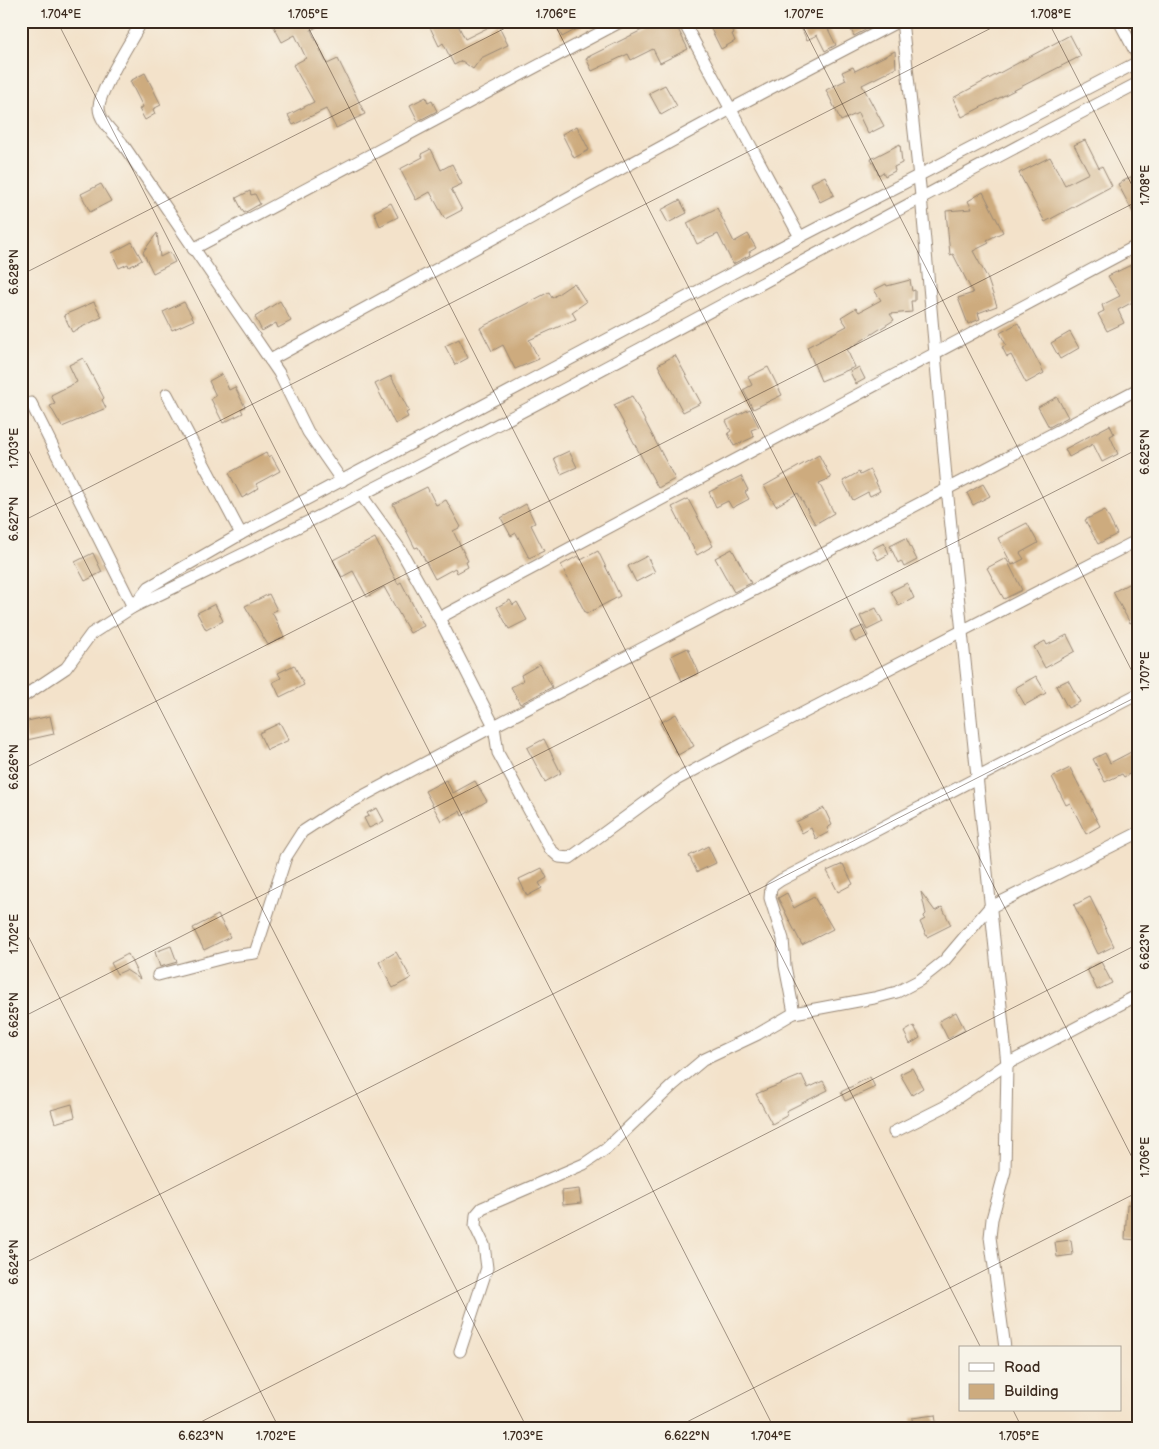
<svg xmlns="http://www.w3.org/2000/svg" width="1159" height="1449" font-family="'Balsamiq Sans',sans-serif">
<rect width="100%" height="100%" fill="#f7f3e8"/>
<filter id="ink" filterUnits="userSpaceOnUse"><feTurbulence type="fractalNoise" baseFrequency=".02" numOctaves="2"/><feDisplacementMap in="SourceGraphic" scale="10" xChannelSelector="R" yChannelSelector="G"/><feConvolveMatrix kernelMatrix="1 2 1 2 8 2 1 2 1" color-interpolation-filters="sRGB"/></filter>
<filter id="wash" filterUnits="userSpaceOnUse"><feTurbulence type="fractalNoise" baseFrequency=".0096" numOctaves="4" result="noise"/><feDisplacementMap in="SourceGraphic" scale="20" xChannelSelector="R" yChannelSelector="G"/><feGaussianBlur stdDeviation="1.12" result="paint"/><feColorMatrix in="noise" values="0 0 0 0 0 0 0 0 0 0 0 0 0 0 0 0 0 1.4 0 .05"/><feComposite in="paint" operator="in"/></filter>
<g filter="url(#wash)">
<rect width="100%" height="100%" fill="#f3e2ca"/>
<g id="blocks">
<g fill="#cdab7e">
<polygon points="271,21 328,21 311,30 327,64 338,59 365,114 336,128 326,109 293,125 288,115 314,102 293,65 306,58 295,35 282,42"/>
<polygon points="427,21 456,21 465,39 497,23 508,45 481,58 473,69 462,61 454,65 443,43 439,46"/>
<polygon points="554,21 592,21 562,37"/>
<polygon points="660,21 674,21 688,49 660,63 653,49 631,60 628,54 592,71 586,58"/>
<polygon points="707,21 728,21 734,33 732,34 735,41 721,49"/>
<polygon points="798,21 843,21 828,29 836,45 825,51 817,35 807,40"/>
<polygon points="847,21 865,21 869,28 854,36"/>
<polygon points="1070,35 1081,56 962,117 953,98"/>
<polygon points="895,51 896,68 862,85 884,126 868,134 858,113 841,121 826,90 846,80 842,72 853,67 855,71"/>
<polygon points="145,73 161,105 153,109 155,114 145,120 139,109 143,107 130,81"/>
<polygon points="665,85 677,106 661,115 649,93"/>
<polygon points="426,97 428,103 432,101 437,111 418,121 410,105"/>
<polygon points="577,126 589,150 574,158 562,134"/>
<polygon points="1085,140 1099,168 1102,166 1112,186 1045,222 1019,173 1050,157 1065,185 1089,173 1074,145"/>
<polygon points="900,144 902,163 894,167 895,171 885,176 883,172 879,175 871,159"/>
<polygon points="431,149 441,170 452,164 462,184 451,189 462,210 445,219 430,192 416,200 400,169 423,157 421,154"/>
<polygon points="1138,173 1138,222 1118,184"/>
<polygon points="825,176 834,195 820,202 811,183"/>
<polygon points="101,184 111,201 90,212 81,194"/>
<polygon points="250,191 251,195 255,194 260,204 244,213 236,198"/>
<polygon points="983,192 1003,232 987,240 989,243 973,251 987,277 997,306 978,313 980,319 968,324 958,298 973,293 953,254 950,255 946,211 972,209 968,201"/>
<polygon points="680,200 687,213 668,223 661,210"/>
<polygon points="391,203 398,217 380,226 374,212"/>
<polygon points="717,208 734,242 748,234 756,248 749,252 750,255 733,264 718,234 697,244 687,223"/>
<polygon points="157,233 160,257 170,252 175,262 153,273 143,252"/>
<polygon points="132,242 142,260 129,267 128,264 119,268 112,253"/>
<polygon points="1131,265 1138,277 1138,299 1118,310 1124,323 1107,331 1098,314 1104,311 1102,305 1120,296 1108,276"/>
<polygon points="910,280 912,291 915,290 915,301 911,301 912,312 890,314 894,320 847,350 855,367 821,381 807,347 847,326 841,317 856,308 859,312 881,300 874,290 886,284 887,286"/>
<polygon points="574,283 586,302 572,312 576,319 529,340 539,359 515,369 503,345 492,351 480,328 549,292 552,298"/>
<polygon points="280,301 291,321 278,328 276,323 262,331 255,317"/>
<polygon points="94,302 102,317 72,332 64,315"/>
<polygon points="184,302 194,320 172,330 163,312"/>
<polygon points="1018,323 1044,373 1026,383 1011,355 1007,357 1002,347 1006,345 1000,333"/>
<polygon points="1070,332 1079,348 1060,359 1051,343"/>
<polygon points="459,339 468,358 455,365 445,346"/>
<polygon points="675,355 701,403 683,412 658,365"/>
<polygon points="83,358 104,398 102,400 106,408 62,427 50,406 55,404 51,395 77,382 69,365"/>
<polygon points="768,367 782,395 753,409 743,390 752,385 748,377"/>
<polygon points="859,367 865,379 856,384 850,372"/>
<polygon points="222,374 229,390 235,387 245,407 241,409 243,413 223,423 211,399 216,396 209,381"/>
<polygon points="391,376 409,411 406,413 408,417 395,424 375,384"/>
<polygon points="632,396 675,479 658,488 614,405"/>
<polygon points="1057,397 1068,417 1049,427 1038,407"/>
<polygon points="750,409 759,427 751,430 754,437 734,446 728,433 731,431 726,421"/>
<polygon points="1110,425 1114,434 1110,436 1118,454 1102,462 1093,444 1069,457 1065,449"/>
<polygon points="569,451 577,467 561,474 554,458"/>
<polygon points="266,453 268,457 271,455 280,471 256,484 259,488 242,498 229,473"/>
<polygon points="819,455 831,478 819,483 834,513 815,524 798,493 776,506 764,486"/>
<polygon points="870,470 880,491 870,496 868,492 853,500 843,481 859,472 860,475"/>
<polygon points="741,476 748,490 745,492 749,499 732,508 728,501 716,507 709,492"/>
<polygon points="983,484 990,496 973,505 967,493"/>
<polygon points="427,487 436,505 446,500 461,527 453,531 468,561 466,562 468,567 457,573 455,568 435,579 418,547 415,548 393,504"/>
<polygon points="688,499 713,546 697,555 672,507"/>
<polygon points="526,504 535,523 531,525 544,551 529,558 516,533 511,536 501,518"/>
<polygon points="1105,510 1117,534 1098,544 1085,520"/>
<polygon points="1027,523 1038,543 1020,553 1024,559 1012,565 998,538"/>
<polygon points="375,538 398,584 401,582 424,626 410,633 384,587 367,597 353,571 342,577 333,560"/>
<polygon points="906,538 917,560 904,567 901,561 898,563 890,546"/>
<polygon points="884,543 889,554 878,560 872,549"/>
<polygon points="732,549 751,583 734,592 715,558"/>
<polygon points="598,551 620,596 586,614 561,565 578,556 581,560"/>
<polygon points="93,553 102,572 85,581 75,562"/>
<polygon points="647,556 655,572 636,582 628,566"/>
<polygon points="1006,558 1022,590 1004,599 987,568"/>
<polygon points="907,583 914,598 899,606 891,591"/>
<polygon points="1130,583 1138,597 1138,619 1130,623 1113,592"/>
<polygon points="269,594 277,610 272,612 284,637 268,645 245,606"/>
<polygon points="510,600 513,605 517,602 527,620 509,629 497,607"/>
<polygon points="215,604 223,621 206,630 197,613"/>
<polygon points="876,608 883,622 867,630 860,616"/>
<polygon points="863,626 868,636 855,642 850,632"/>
<polygon points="1067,635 1075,651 1045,668 1034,647 1045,641 1047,645"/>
<polygon points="688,648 699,673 682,681 671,656"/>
<polygon points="540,664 552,687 520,704 511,687 523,681 521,675"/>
<polygon points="294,665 304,685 280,697 273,682 281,678 278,673"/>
<polygon points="1036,676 1046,693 1025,705 1015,688"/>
<polygon points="1068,680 1080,702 1068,708 1056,686"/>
<polygon points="676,714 694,746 678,755 660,723"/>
<polygon points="50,716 54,734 27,740 23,722"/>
<polygon points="280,723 289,740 267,750 259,733"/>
<polygon points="544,739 561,773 545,782 527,748"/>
<polygon points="1131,752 1138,764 1138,769 1124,777 1122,774 1105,782 1093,759 1105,753 1110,763"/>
<polygon points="1070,768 1100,826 1086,834 1070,803 1066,805 1052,777"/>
<polygon points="446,780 453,793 475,781 487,801 462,816 460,811 441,821 425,791"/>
<polygon points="377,808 384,821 369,828 364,818 369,816 367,813"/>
<polygon points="824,808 832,825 827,828 829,832 816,839 811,828 802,833 796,822"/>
<polygon points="708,846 716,863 697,872 689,856"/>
<polygon points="843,864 853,884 838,892 827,871"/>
<polygon points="542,868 547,878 539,883 542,888 527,896 519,879"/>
<polygon points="921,892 935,911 942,907 951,925 927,937 920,922 925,919 924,916 926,914"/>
<polygon points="787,893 794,908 814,897 833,929 802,945 778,898"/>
<polygon points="1090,897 1114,946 1098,954 1074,905"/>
<polygon points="218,915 230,937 204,950 193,928"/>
<polygon points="171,946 177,962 160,967 155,952"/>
<polygon points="396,952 411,978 393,988 379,962"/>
<polygon points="128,954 140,979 126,970 117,974 111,963"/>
<polygon points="1101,962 1112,983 1097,990 1087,969"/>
<polygon points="956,1012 965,1030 948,1039 939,1021"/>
<polygon points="914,1026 920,1038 910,1044 904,1032"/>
<polygon points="912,1068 923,1088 912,1095 900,1074"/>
<polygon points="802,1075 808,1088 823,1081 828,1090 786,1111 788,1115 772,1124 756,1094"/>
<polygon points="870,1077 875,1087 845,1101 841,1092"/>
<polygon points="72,1104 75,1117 55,1123 51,1110"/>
<polygon points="579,1189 581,1203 563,1205 562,1191"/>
<polygon points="1127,1204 1138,1205 1137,1240 1125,1239"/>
<polygon points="1071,1240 1073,1255 1057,1257 1055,1242"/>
<polygon points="935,1415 937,1428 913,1428 912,1418"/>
</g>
</g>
</g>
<g filter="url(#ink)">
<use href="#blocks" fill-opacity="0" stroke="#978674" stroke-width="1"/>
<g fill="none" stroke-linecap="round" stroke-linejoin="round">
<g stroke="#978674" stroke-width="13">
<g id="street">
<path d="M142 21C133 38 98 92 99 108 99 121 115 134 122 143L279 373 308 432 342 481"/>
<polyline points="683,21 800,237"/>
<polyline points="902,21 921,196 947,488 1007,1064 1005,1171 992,1219 990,1237 1005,1348"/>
<polyline points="1119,21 1138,57"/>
<polyline points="193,249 622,21"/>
<polyline points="270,360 731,109 899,21"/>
<polyline points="167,394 241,534"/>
<path d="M31 403 133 607C475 446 803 257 1138 83"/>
<polyline points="362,496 400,549 439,618 494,726 498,753 550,849 559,857 570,858 676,780 737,747 1138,540"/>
<polyline points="439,618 1138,245"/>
<polyline points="21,698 66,668 91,634 133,607 149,587 241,534 800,237 1138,62"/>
<polyline points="158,975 231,956 255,953 286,857 302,832 331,813 494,726 1138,389"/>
<polyline points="794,1013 785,966 783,939 770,898 771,887 781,880 1138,694"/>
<polyline points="894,1132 944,1107 1007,1064 1138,995"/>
<polyline points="460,1351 487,1268 484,1245 475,1226 476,1215 482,1208 584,1164 606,1149 673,1085 703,1060 758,1034 794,1013 874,998 897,992 920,980 944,961 989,908 1138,833"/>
</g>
</g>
<use href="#street" stroke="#fff" stroke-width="11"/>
</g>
</g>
<path fill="none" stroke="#3b2a1e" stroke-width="1" stroke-opacity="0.45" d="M57 21 774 1428M305 21 981 1348M553 21 1138 1169M800 21 1138 683M1048 21 1138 197M21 27 33 21M21 275 519 21M21 436 527 1428M21 522 1005 21M21 770 1138 201M21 922 279 1428M21 1018 1138 449M21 1265 1138 696M21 1408 31 1428M1013 1410 1022 1428M189 1428 1138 944M675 1428 1138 1192"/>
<rect width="1159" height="1449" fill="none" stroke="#f7f3e8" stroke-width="55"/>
<rect x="959" y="1346" width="162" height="65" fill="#f7f3e8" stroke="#aca397"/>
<rect x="969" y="1363" width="25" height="8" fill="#ffffff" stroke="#aca397"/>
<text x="1004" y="1372" font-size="15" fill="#3b2a1e">Road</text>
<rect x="969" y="1384" width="25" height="15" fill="#cdab7e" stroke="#aca397"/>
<text x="1004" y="1396" font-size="15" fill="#3b2a1e">Building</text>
<rect x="28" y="28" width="1104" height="1394" fill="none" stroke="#3b2a1e" stroke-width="2"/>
<g font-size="12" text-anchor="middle" fill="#3b2a1e">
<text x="61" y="18">1.704°E</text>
<text x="308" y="18">1.705°E</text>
<text x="556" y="18">1.706°E</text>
<text x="804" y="18">1.707°E</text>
<text x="1051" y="18">1.708°E</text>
<text transform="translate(1145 185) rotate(-90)" y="4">1.708°E</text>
<text transform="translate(14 272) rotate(-90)" y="4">6.628°N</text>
<text transform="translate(14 448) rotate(-90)" y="4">1.703°E</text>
<text transform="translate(1145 452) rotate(-90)" y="4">6.625°N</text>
<text transform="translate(14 519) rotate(-90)" y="4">6.627°N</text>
<text transform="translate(1145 671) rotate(-90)" y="4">1.707°E</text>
<text transform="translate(14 767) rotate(-90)" y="4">6.626°N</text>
<text transform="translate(14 934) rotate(-90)" y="4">1.702°E</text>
<text transform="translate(1145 947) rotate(-90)" y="4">6.623°N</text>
<text transform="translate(14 1015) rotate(-90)" y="4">6.625°N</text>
<text transform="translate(1145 1157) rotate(-90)" y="4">1.706°E</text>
<text transform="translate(14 1262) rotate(-90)" y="4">6.624°N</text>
<text x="201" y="1440">6.623°N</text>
<text x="276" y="1440">1.702°E</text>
<text x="523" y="1440">1.703°E</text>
<text x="687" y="1440">6.622°N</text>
<text x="771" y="1440">1.704°E</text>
<text x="1019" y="1440">1.705°E</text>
</g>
</svg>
